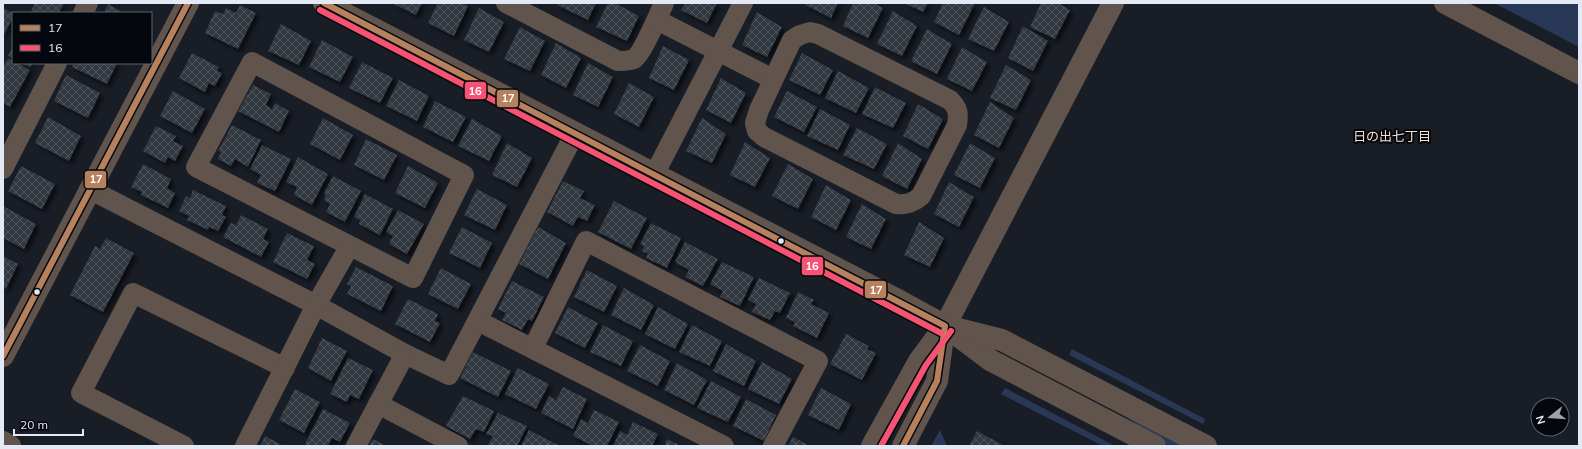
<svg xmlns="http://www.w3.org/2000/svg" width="1582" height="449" font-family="Mulish,'Noto Sans JP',sans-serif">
<defs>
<pattern id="building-cross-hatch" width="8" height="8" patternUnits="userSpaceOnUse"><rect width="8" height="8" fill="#33373f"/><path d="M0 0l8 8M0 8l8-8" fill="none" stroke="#50545b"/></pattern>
<filter id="shadow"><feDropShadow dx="3.5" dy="3.5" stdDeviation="2" flood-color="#0009"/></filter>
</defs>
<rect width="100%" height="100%" fill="#191d26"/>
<g fill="#293856">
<polygon points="1494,3 1579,3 1579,47"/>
<polygon points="1072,349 1205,419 1203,424 1069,355"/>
<polygon points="1005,388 1115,446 1103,446 1001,394"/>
<polygon points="1120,413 1193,446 1169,446"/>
<polygon points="940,430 947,446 931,446"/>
</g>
<g fill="url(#building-cross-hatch)" filter="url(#shadow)">
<polygon points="35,3 64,3 59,13 30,13"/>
<polygon points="392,3 422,3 416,15"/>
<polygon points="438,3 463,3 468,6 454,36 428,23"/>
<polygon points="558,3 596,3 588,20 557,5"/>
<polygon points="608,3 615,3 639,16 627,41 596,27"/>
<polygon points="685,3 717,3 707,23 681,10"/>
<polygon points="806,3 838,3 831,18 805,5"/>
<polygon points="853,3 874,3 883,8 868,38 843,26"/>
<polygon points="904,3 928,3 923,12"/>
<polygon points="943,3 971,3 974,5 959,35 934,22"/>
<polygon points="1041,3 1058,3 1070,10 1055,39 1030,27"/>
<polygon points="108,4 124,13 104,13"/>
<polygon points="240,5 256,13 238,49 205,33 215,11 223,14 226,8 236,13"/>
<polygon points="984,7 1009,22 994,51 968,39"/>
<polygon points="3,8 13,13 13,17 3,37"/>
<polygon points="479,8 504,22 489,52 464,40"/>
<polygon points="893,11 917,26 902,56 877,44"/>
<polygon points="757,12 782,27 767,57 742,45"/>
<polygon points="281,24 311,41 299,65 268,51"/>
<polygon points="1023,26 1048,41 1033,71 1008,58"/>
<polygon points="520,27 545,41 530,71 504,59"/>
<polygon points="927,29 952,44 937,74 911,61"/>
<polygon points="322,40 353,57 340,82 309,67"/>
<polygon points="556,43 581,58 566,88 541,75"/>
<polygon points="13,46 13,58 8,56"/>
<polygon points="663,46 689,60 674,90 649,78"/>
<polygon points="962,47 987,62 972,91 947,79"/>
<polygon points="192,53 219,67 217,71 222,73 215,86 209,83 205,92 179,78"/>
<polygon points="802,53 833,70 820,95 789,80"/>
<polygon points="8,58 13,61 13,63 17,63 30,70 10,107 3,103 3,67"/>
<polygon points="362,62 393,78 380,103 349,88"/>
<polygon points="22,63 33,63 30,67"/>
<polygon points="74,63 117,63 107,84 72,67"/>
<polygon points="588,63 613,77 598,107 573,95"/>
<polygon points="1006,65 1031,80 1016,110 990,98"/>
<polygon points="838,71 869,88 856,113 825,98"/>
<polygon points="66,75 100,93 88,118 54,101"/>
<polygon points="721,78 746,93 731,123 706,110"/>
<polygon points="399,80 429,96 417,121 386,106"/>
<polygon points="629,83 654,97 639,127 614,114"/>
<polygon points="253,85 271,94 266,105 272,109 275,103 289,111 279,132 238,111"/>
<polygon points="875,87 906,103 893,128 862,114"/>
<polygon points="173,91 205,109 192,133 160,116"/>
<polygon points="787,91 817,107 804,132 774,117"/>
<polygon points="435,101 466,117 453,142 423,127"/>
<polygon points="990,102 1014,118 999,148 974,135"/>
<polygon points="918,104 943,119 928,149 903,136"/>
<polygon points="820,109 850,125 838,150 807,136"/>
<polygon points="48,117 81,136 69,161 35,143"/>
<polygon points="323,118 353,135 340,160 310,144"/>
<polygon points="702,118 726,134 712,163 686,151"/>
<polygon points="472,119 502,136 489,161 458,146"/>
<polygon points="232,125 261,140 248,167 235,159 231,166 218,159 221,152 218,151"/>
<polygon points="156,126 176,136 173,141 183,146 175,161 168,157 165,163 143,151"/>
<polygon points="857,128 887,144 874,169 843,155"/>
<polygon points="366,139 397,155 384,180 354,165"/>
<polygon points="745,142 770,158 755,187 730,175"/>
<polygon points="507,143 532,158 517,187 492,175"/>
<polygon points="898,143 922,159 907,189 882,176"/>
<polygon points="970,143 995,158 980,188 954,175"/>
<polygon points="262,145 291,159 275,191 257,183 261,175 250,169"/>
<polygon points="298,157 328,174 312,205 294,195 297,187 286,182"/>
<polygon points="143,164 171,179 167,188 175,193 168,208 141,195 142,192 131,187"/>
<polygon points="788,164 813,179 798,209 772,196"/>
<polygon points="21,166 55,184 42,209 8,191"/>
<polygon points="408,166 438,183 425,208 395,193"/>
<polygon points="333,176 361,191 345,222 326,212 330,204 324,200 326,195 324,193"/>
<polygon points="563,181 584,191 580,198 595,205 587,221 578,217 573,226 547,212"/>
<polygon points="949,182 974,197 959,227 934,214"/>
<polygon points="826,185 851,200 836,230 811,217"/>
<polygon points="477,189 507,205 495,230 464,215"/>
<polygon points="193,190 226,206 222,215 226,217 218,231 209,227 208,230 187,220 189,216 179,211 186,196 190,198"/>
<polygon points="365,194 393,209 380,235 359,224 360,220 354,217"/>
<polygon points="614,201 647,218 631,249 598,232"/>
<polygon points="862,204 886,219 871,249 846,237"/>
<polygon points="3,206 36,224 24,249 3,238"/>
<polygon points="398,210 424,224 407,254 389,244 393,236 386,232"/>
<polygon points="241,215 268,229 263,239 269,242 261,257 223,237 231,223 236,225"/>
<polygon points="919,222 944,238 930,267 904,255"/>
<polygon points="651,223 681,238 667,268 646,258 648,254 642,251 644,246 640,244"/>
<polygon points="462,227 492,243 480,268 449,253"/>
<polygon points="538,227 566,243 548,279 519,264"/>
<polygon points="287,233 314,246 307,260 315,264 307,279 273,262"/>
<polygon points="106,238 134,253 103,312 70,295 95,246 100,249"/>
<polygon points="685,242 718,259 703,286 685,277 689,270 675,262"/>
<polygon points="3,256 18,264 6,289 3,287"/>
<polygon points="722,262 754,277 740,306 720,297 723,291 710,284"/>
<polygon points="356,267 393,286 381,311 347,294 351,286 347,284"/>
<polygon points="441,268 471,284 458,309 428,294"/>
<polygon points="587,270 617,286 604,312 574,297"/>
<polygon points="759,278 790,293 780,313 775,311 770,320 752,312 756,304 748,300"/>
<polygon points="512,281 544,297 532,321 528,319 522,330 502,320 506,313 498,309"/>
<polygon points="624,288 654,305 641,330 611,315"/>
<polygon points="798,292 814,300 811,304 829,313 817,338 793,326 795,322 786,318"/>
<polygon points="408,299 438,314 435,321 440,323 430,342 395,324"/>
<polygon points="568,307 598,323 585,348 555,333"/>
<polygon points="658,307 688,324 675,349 645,334"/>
<polygon points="603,325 633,341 621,366 590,352"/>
<polygon points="692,325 722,341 710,366 679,352"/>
<polygon points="846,334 869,346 867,349 876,353 862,380 830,364"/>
<polygon points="322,338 347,351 331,381 308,368"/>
<polygon points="726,344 756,361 744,386 713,371"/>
<polygon points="640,345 670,361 658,386 627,371"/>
<polygon points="473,352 511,371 498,397 460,378"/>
<polygon points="348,358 373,370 359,399 350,395 347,402 330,394"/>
<polygon points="762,362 792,379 779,404 748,389"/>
<polygon points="677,363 707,380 694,405 664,390"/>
<polygon points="518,368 549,384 536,409 505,394"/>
<polygon points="711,381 741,397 728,422 697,408"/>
<polygon points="563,387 587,399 573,429 541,413 549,396 556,400"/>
<polygon points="821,388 851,404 839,430 808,415"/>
<polygon points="295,389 320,402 304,433 279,420"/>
<polygon points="463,396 494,411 484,432 476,429 470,439 446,426"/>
<polygon points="746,399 776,415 764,441 733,426"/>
<polygon points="323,409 350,423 340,442 332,438 328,446 309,446 305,444"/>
<polygon points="594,410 619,422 607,446 593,446 573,436 581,419 588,423"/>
<polygon points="498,413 527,426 517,446 488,445 493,436 486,434"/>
<polygon points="633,422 658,434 652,446 613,446 620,431 627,435"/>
<polygon points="529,430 560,446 521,446"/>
<polygon points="977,431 1005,446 969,446"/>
<polygon points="265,436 284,446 260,446"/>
<polygon points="793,437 810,446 788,446"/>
<polygon points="373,439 387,446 369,446"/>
<polygon points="667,439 681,446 664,446"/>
</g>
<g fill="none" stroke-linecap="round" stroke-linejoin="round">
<g stroke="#60544d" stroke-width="20">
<path d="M506 3 618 61C623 61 629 61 634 59 642 54 659 14 664 3"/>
<polyline points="83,13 88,3"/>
<polyline points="657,20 773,79"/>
<path d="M810 32 818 34 950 100C958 108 959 113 957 125L921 196C913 203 906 205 896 204L764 137 757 131 755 123 759 110 792 40 800 35Z"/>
<polygon points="252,62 464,175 413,278 196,167"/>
<polyline points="3,169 57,63"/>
<polyline points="654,175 743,3"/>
<polyline points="89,189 316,305 405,354 449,375 575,133"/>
<polyline points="478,321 724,446"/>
<polyline points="533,348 586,241 818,361 773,446"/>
<polyline points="378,404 458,446"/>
<polyline points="184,446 81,393 133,293 285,368"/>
<polyline points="245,446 316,305 349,247"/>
<polyline points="356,446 405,354"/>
</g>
<g stroke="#60544d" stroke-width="22">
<polyline points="324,3 896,299 945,326 990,360 1155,446"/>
<polyline points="1445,3 1579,73"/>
<polyline points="954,328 1002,340 1206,446"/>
<polyline points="3,356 188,3"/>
<polyline points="3,442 10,446"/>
<polyline points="872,446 919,361 945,326 1113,3"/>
<polyline points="903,446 937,381 944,329"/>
</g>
<g stroke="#04070d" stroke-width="9">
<g id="bus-1">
<polyline points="324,3 945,326 937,381 903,446"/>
<polyline points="3,356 188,3"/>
</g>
</g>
<g stroke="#04070d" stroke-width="9">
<g id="bus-2">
<polyline points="320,10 941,333"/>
<polyline points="881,446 926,365 951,331"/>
</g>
</g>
<use href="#bus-1" stroke="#b6815c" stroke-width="6"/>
<use href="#bus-2" stroke="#f65372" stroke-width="6"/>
</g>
<g fill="#e4eaf5" stroke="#04070d" stroke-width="1.5">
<circle cx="781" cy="241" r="3.5"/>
<circle cx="37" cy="292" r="3.5"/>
</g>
<g text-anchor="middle" stroke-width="4" stroke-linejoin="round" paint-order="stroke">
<g font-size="13" fill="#f8ddca" stroke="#04070d">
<text x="1392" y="141">日の出七丁目</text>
</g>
</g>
<g stroke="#04070d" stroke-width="1.5">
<rect x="464" y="81" width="23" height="19" rx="4" fill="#f65372"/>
<rect x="496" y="89" width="23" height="19" rx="4" fill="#b6815c"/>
<rect x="84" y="170" width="23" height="19" rx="4" fill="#b6815c"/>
<rect x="801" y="256" width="23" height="20" rx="4" fill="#f65372"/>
<rect x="864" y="280" width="23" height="19" rx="4" fill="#b6815c"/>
</g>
<g font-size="11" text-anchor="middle" font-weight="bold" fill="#fff">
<text x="475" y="95">16</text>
<text x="508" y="102">17</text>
<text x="96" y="183">17</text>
<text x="812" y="270">16</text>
<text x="876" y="294">17</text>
</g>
<rect width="1582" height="449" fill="none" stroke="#e4eaf5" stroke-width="8"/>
<rect x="12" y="12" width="140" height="52" fill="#04070d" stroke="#5e626a"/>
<rect x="20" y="25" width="20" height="6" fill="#b6815c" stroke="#5e626a"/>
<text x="48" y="32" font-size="12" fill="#e4eaf5">17</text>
<rect x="20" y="45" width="20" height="6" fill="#f65372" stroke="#5e626a"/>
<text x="48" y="52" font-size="12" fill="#e4eaf5">16</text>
<g transform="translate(1550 417) rotate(253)"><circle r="19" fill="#04070d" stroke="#5e626a"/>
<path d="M0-3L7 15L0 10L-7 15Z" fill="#9da2ad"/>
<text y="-6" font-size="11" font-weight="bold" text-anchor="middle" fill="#e4eaf5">N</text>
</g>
<path d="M14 429v6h69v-6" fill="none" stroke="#e4eaf5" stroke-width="2"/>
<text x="20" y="429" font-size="12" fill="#e4eaf5" stroke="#04070d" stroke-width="3" paint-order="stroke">20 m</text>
</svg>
